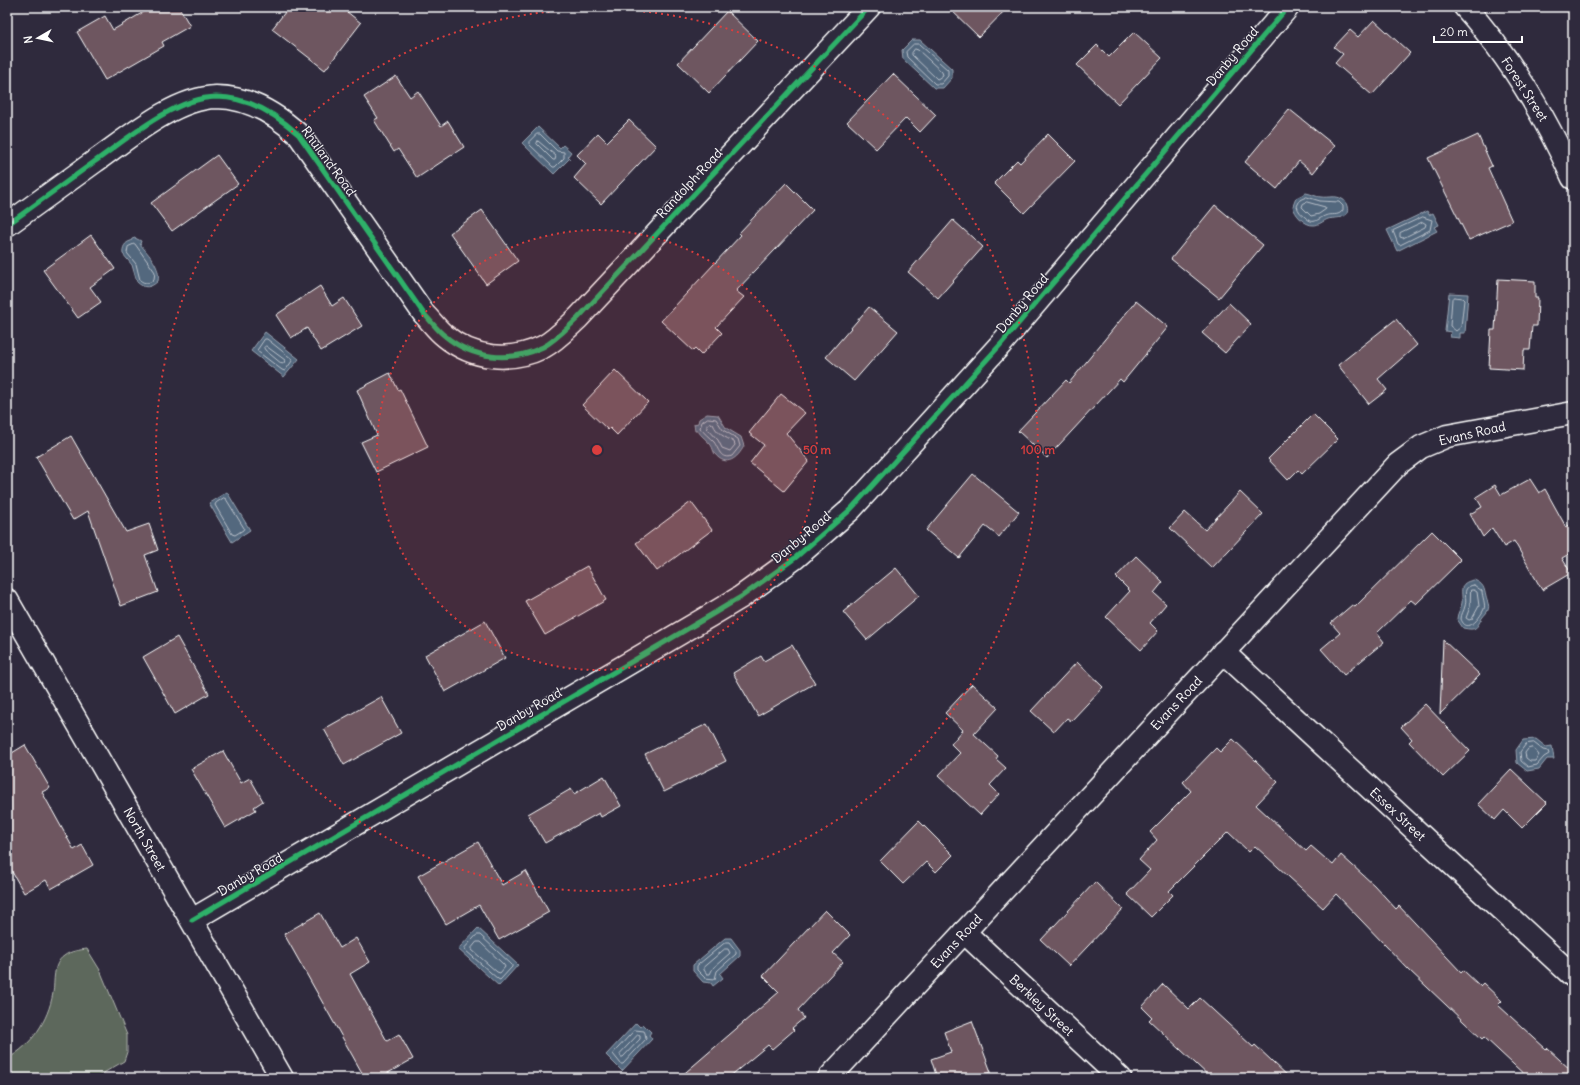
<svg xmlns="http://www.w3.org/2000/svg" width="1580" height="1085" font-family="Delius,sans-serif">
<rect width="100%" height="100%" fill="#2f2a3d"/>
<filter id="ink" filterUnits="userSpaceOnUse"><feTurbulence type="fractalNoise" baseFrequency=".025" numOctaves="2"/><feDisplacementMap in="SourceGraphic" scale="8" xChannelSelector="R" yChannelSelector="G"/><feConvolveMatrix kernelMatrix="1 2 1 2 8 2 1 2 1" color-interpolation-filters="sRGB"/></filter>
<g filter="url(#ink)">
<path fill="#5d675b" stroke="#aeb3ad" d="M87 949 100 970 127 1035V1052L124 1061 95 1078H7V1059C32 1045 48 1021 53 993 55 982 52 964 64 956 70 951 80 950 87 949Z"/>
<g fill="#53677e" stroke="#98a4b2">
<polygon points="912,40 920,40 952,69 952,78 943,88 934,88 903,59 902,50"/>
<polygon points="538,127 560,148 563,145 571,152 568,156 570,158 554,174 522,143"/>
<path d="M1306 193C1312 194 1316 197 1321 197 1328 198 1336 195 1342 199 1345 200 1346 203 1347 206 1351 220 1335 217 1328 219 1323 221 1319 225 1314 225 1305 226 1294 214 1293 206L1296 198Z"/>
<polygon points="1427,211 1429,215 1433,213 1439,225 1434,227 1437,231 1397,251 1387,230"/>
<path d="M135 238 141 241 140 244C149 255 161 267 158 281 151 288 144 289 137 282L132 265 123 254C122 248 125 242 131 241L132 239Z"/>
<polygon points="1449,293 1468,294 1465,333 1460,333 1460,338 1450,337 1451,332 1445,331"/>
<polygon points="265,332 299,359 284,377 251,351"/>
<path d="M707 414 718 415 726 428 741 437 744 446C738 458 726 468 715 454 713 451 713 448 711 445 707 440 701 436 698 431H695L694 424 698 423 699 419Z"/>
<polygon points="227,492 250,530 232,542 209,503"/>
<path d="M1474 580C1484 584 1484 588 1486 597 1487 602 1490 605 1488 610 1487 613 1484 615 1482 618 1476 628 1477 631 1463 628L1457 619C1457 613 1461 609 1462 603 1463 591 1457 583 1474 580Z"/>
<polygon points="1536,739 1546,747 1552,746 1554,759 1547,759 1539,769 1527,771 1517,763 1516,750 1523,740"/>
<polygon points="478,928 518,965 499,986 458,949"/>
<polygon points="725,938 731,938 740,950 740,956 720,974 723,978 713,986 711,983 703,982 693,971 693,965"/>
<polygon points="636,1023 640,1027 643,1024 651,1032 649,1035 652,1039 622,1071 606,1055"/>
</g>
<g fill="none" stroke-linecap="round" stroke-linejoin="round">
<g stroke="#bac2cb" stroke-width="1">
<polygon points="914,44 919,44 948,70 948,76 941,84 935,84 907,57 906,52"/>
<polygon points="915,49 918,50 942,72 943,75 939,78 937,79 912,55 912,53"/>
<polygon points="537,134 540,134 557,151 564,152 564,158 555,167 553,167 529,144 529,142"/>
<polygon points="538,141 556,156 555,160 553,160 537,144"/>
<path d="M1307 197 1320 201 1339 202 1343 206V210C1339 216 1334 214 1328 215 1318 217 1315 227 1305 217 1301 214 1298 211 1297 206L1300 200Z"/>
<polygon points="1307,202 1325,207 1326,209 1319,214 1311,216 1302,207 1303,204"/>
<polygon points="1423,217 1432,220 1430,230 1400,245 1398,244 1393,231"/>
<polygon points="1423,222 1426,224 1425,227 1403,238 1400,237 1400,233"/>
<path d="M135 244 155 272 154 279C150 284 144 284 140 280L136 264 127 253 128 247Z"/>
<polygon points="1454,297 1462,298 1464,300 1461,327 1456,331 1450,326 1452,299"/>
<polygon points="265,339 267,339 292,359 292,361 285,371 282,370 257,351"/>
<polygon points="266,346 285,360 284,363 282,364 265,350 264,348"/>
<path d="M708 418 716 419 723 430 738 439 740 446 732 456C720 460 719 449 714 442 709 437 704 433 700 428L702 422Z"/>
<path d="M710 423 713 424C717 434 725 437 734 442L735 445 730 451 722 448 718 440 707 428V425Z"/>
<polygon points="224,498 226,499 244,528 243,530 235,535 232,534 215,505 216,503"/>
<path d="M1474 585 1482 591C1482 596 1486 605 1484 609 1480 618 1467 635 1461 619 1461 614 1464 611 1465 606 1468 597 1460 587 1474 585Z"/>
<polygon points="1471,590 1474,590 1477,592 1479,606 1472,619 1469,620 1466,618 1470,607"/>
<polygon points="1534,743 1543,750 1548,751 1549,754 1544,757 1537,765 1528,767 1521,761 1520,752 1526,744"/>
<polygon points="1533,748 1539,755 1535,761 1530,761 1526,758 1525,753 1528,749"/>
<polygon points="477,935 480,935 512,965 512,967 500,980 498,979 465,950 465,948"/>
<polygon points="477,942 480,942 504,965 505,967 500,973 497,972 472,950 472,948"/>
<polygon points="726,942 729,942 736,951 736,954 717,971 715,979 705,978 697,970 697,966"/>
<polygon points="725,949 728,949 730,953 713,968 710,974 707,974 704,970 704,967"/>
<polygon points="635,1030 644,1031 645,1033 646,1039 623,1064 621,1064 613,1054"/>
<polygon points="638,1035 640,1036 640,1039 623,1057 621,1057 620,1054"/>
</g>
</g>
<g fill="#6e5661" stroke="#fff">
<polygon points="152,7 179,7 190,26 162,42 164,46 105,80 77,32 105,16 113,30"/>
<polygon points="289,7 341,7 361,23 325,70 272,29"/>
<polygon points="948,7 1008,7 979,37"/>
<polygon points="727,11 758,41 709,93 678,63"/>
<polygon points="1374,20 1410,53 1372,95 1335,63 1343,54 1334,47 1350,30 1358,37"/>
<polygon points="1134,32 1162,58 1118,104 1077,65 1097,45 1109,57"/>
<polygon points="893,74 936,115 920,132 906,118 876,149 847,122"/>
<polygon points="396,76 410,97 418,91 441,126 448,121 464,147 417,178 398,149 394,152 374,120 378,118 364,97"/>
<polygon points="1289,109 1335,146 1313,173 1299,161 1277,189 1245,162"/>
<polygon points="629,120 656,146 601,204 574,178 586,164 577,155 598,133 607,142"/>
<polygon points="1048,134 1075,161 1024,213 994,183 1017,160 1020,163"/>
<polygon points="1478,135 1492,166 1488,168 1512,221 1469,240 1428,158"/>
<polygon points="217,155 238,184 172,231 151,203"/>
<polygon points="786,183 813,210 736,291 744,297 716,327 722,333 701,355 695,349 693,351 661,321 741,235 739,233"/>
<polygon points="1215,205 1263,245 1219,298 1171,259"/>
<polygon points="482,210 518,261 486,284 450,233"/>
<polygon points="953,220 983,247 938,298 908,272"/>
<polygon points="91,235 115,269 90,287 101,302 78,318 43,270"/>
<polygon points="1498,279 1535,281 1535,298 1538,298 1537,326 1532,326 1530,350 1524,350 1523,370 1489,368 1491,330 1495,330"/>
<polygon points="320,286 332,306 344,298 362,326 321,351 307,328 291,338 276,315"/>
<polygon points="1136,301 1168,327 1123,382 1120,379 1047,458 1018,431 1066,380 1069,383"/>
<polygon points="1229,303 1251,324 1225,353 1202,333"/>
<polygon points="869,307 898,331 854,381 826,357"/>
<polygon points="1396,319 1417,345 1378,379 1387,390 1369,404 1338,365"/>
<polygon points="615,370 648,402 617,435 610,428 608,430 582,405"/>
<polygon points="390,373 398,390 400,389 428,447 376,472 361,442 377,435 357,390"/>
<polygon points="781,394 805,413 786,433 809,461 784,491 750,463 764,445 749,433"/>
<polygon points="1313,414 1338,439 1302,474 1298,470 1288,480 1268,459"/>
<polygon points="71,436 126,532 149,524 158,550 145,555 158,592 121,606 88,511 73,520 36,457"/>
<polygon points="973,474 1019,512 999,537 985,526 959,558 926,530"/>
<polygon points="1530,479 1539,493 1545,489 1566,527 1573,523 1573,552 1562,558 1571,573 1542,590 1514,541 1504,547 1492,528 1483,537 1470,514 1482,507 1476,497 1495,485 1501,495"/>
<polygon points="1240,492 1263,514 1212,568 1170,528 1185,512 1205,530"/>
<polygon points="691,502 712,530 657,571 636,543"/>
<polygon points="1432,531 1461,560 1416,604 1411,600 1377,633 1384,642 1344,675 1321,649 1340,633 1331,623 1352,605 1355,607"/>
<polygon points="1136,556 1163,582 1154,593 1166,604 1150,623 1158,631 1141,650 1106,617 1130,591 1116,577"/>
<polygon points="587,566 606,600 545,635 525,601"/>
<polygon points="896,568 919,596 867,640 843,612"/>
<polygon points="485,621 505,658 445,692 425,655"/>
<polygon points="177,637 209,694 175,714 143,657"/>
<polygon points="1443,640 1480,675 1440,714"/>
<polygon points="792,645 815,683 758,716 733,673 761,656 764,661"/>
<polygon points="1077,662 1103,687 1071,721 1067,718 1054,732 1031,711"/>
<polygon points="972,684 998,708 974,734 998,756 996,759 1006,768 990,785 999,794 980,815 938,776 960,753 951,744 963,730 945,713"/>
<polygon points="381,697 401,733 344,765 324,729"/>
<polygon points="1425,704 1470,751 1443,777 1409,742 1412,739 1401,727"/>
<polygon points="707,724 726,761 664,792 645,754"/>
<polygon points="1233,739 1278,782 1256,805 1306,851 1311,846 1333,865 1341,855 1374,885 1396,909 1399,906 1461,972 1463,970 1480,986 1483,983 1502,1001 1498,1005 1546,1049 1547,1048 1573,1072 1573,1078 1528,1078 1484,1037 1482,1039 1409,970 1336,894 1323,908 1255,846 1249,852 1228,832 1169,891 1173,895 1151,917 1127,894 1150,870 1139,860 1157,840 1150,832 1191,791 1183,782 1216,748 1220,752"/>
<polygon points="25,745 50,788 42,792 74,850 82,845 93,865 51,889 46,880 24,893 7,863 7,756"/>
<polygon points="223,751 241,783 250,778 263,801 254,807 256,810 225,828 191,769"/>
<polygon points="1511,769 1547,803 1522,828 1504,810 1495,820 1478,804"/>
<polygon points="604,776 621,806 601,817 599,813 545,843 528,814 571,789 574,794"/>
<polygon points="919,821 953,855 936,872 926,862 903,884 880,861"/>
<polygon points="478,842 502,885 526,871 549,912 499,940 479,905 446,924 418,876"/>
<polygon points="1095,882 1123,909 1069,966 1041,940"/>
<polygon points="825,910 850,935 833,953 843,962 798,1010 804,1018 792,1028 794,1030 772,1049 768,1045 728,1078 679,1078 779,992 763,976"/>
<polygon points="320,913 340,948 356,938 370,962 350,974 387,1041 399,1034 413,1059 379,1078 365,1078 284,934"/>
<polygon points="1163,984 1189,1009 1200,998 1253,1047 1255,1045 1290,1078 1211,1078 1149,1020 1152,1017 1142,1007"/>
<polygon points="972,1021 991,1072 975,1078 937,1078 931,1059 951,1052 944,1032"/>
</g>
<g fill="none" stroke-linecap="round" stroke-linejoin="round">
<g stroke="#fff" stroke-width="25">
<g id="street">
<path d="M1465 7C1511 58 1545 116 1573 178"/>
<path d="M7 225C36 204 65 183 94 162 127 139 174 98 216 97 248 97 276 114 299 135L424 314C431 321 437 330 445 336 473 359 510 363 543 347 556 340 567 328 578 318L869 7"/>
<polyline points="1223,652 1573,976"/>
<polyline points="192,920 711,615 741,597 795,558 850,510 872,486 1001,344 1288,7"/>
<polyline points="964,932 1120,1078"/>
<polyline points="829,1078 1398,464 1421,447 1447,436 1573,413"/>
</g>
</g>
<g stroke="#fff" stroke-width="25">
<polyline id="secondary" points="7,600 282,1078"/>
</g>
<use href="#street" stroke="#2f2a3d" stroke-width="22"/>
<use href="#secondary" stroke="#2f2a3d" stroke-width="22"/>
<g stroke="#2f2a3d" stroke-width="8">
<g id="cycleway">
<path d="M7 225C36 204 65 183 94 162 127 139 174 98 216 97 248 97 276 114 299 135L424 314C431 321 437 330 445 336 473 359 510 363 543 347 556 340 567 328 578 318L869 7"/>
<polyline points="192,920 711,615 741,597 795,558 850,510 872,486 1001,344 1288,7"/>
</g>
</g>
<use href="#cycleway" stroke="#2db169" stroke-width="5"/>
</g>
</g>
<circle cx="597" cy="450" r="220" fill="#da3e3e" fill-opacity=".12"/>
<g fill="none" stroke="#da3e3e" stroke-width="2" stroke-dasharray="2 4">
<circle cx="597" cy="450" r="220"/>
<circle cx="597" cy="450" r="441"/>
</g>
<g text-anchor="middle" stroke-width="3" stroke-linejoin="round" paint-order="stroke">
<g font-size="13" fill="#fff" stroke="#2f2a3d">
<text transform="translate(1232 56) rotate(-50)" y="5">Danby Road</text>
<text transform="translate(1525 89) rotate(57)" y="5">Forest Street</text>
<text transform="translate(329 161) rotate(54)" y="5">Rhuland Road</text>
<text transform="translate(689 183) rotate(-47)" y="5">Randolph Road</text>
<text transform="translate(1022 303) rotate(-50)" y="5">Danby Road</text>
<text transform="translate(1472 433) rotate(-13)" y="5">Evans Road</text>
<text transform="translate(801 537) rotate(-40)" y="5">Danby Road</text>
<text transform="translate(1176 703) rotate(-47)" y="5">Evans Road</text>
<text transform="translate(529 709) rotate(-30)" y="5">Danby Road</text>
<text transform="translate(1398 814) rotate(43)" y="5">Essex Street</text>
<text transform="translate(145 839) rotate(60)" y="5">North Street</text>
<text transform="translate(250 874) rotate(-30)" y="5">Danby Road</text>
<text transform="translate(956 941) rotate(-47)" y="5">Evans Road</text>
<text transform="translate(1042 1005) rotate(43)" y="5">Berkley Street</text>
</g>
</g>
<circle cx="597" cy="450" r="6" fill="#da3e3e" stroke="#2f2a3d" stroke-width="2"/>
<g font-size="12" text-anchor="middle" font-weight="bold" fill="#da3e3e" stroke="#2f2a3d" stroke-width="3" stroke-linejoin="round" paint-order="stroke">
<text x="817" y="454">50 m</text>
<text x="1038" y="454">100 m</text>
</g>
<rect width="1580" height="1085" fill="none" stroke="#2f2a3d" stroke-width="24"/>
<rect x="12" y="12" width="1556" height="1061" fill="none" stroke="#fff" stroke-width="1.5" filter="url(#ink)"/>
<g transform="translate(38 38) rotate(261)" stroke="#2f2a3d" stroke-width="3" paint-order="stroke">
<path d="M0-3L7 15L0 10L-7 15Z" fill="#ffffff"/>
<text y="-6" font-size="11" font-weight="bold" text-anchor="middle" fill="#ffffff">N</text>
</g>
<path d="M1434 36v6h88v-6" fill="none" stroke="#ffffff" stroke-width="2"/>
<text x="1440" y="36" font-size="12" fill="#ffffff" stroke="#2f2a3d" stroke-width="3" paint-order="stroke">20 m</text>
</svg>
